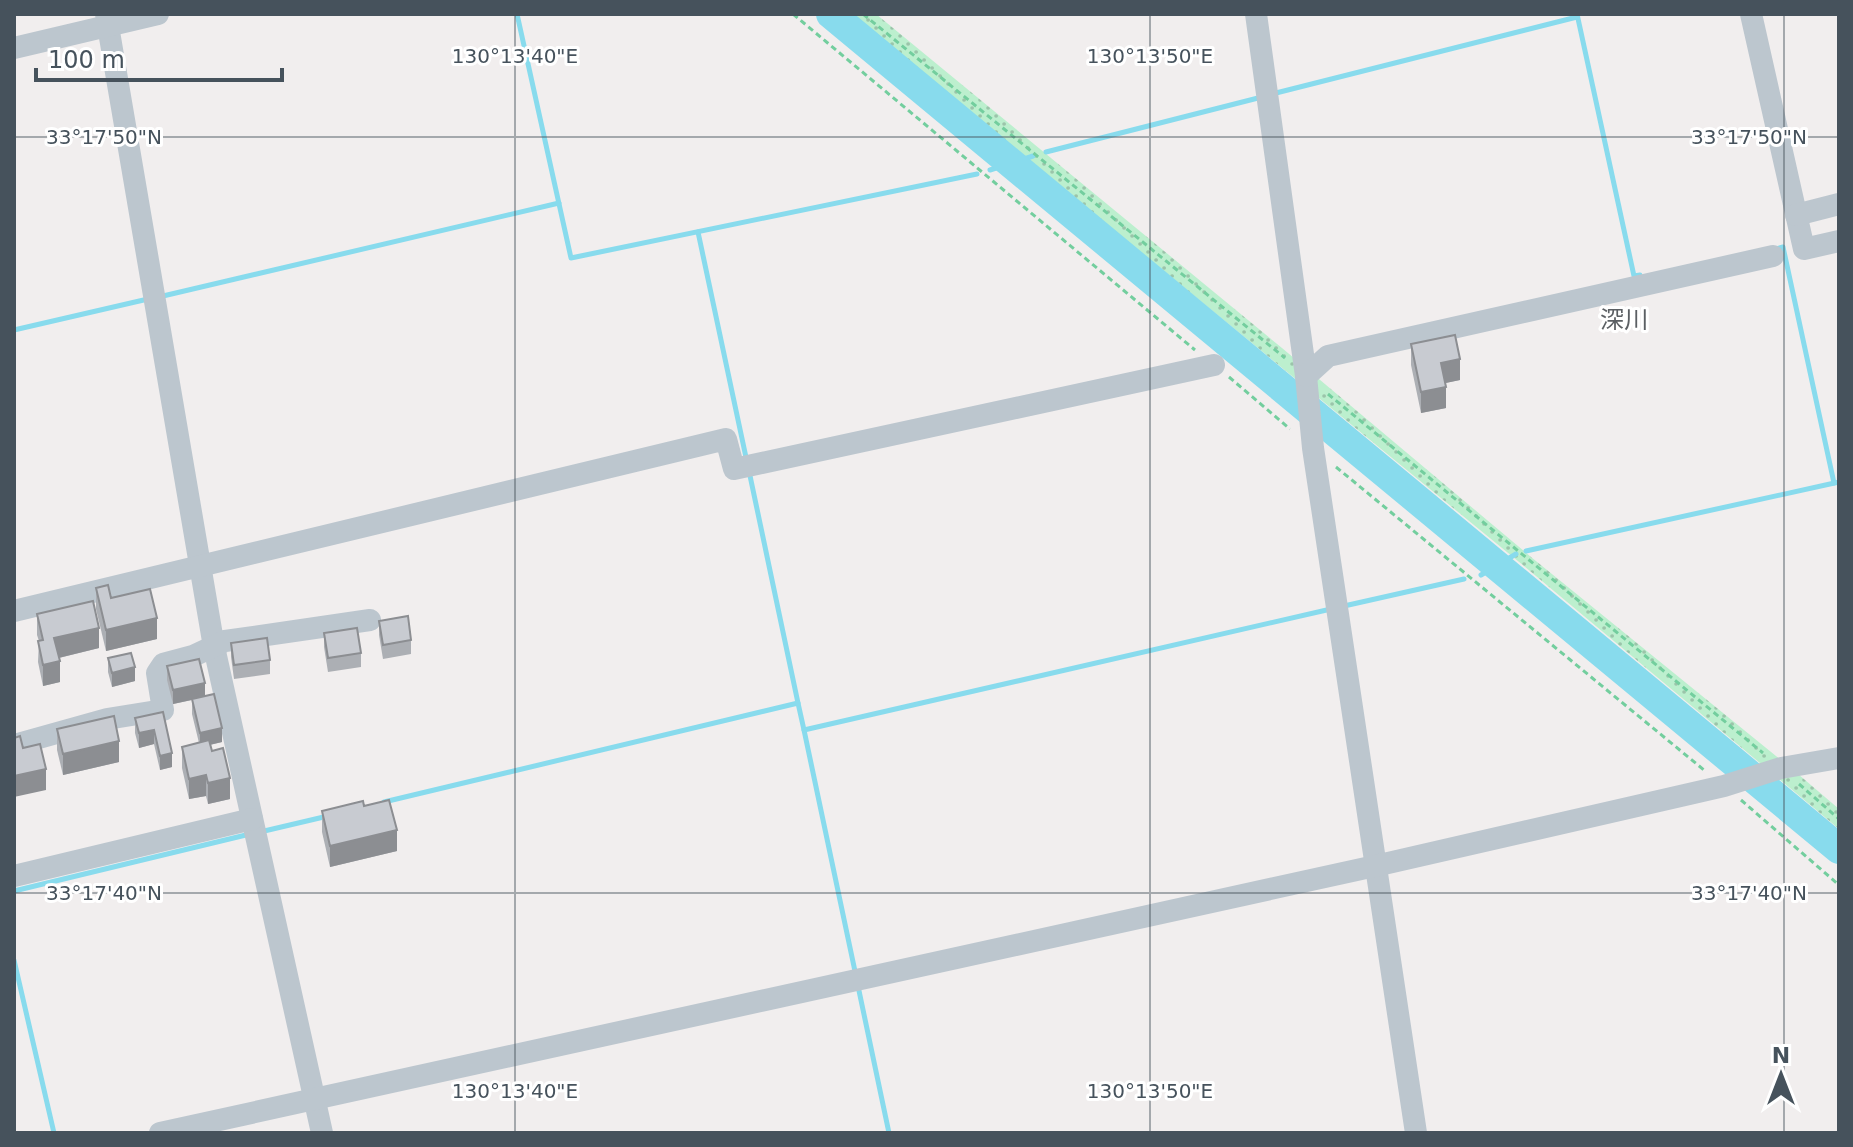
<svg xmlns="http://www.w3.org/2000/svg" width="1853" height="1147" font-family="'DejaVu Sans','Noto Sans JP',sans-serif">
<defs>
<pattern id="grass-dots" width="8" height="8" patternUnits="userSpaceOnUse" patternTransform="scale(2)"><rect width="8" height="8" fill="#bcefce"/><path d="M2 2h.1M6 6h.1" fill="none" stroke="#9bc4aa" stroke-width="1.8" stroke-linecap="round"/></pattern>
</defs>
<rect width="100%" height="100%" fill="#f1eeee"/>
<polygon fill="url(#grass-dots)" points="850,14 876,14 1282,348 1531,557 1798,774 1839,809 1839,829 1524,566"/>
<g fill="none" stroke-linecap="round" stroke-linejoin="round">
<g stroke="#88dbed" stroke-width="5">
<polyline points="517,14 571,258 977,174"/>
<polyline points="1577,14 1634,276 1640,275"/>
<polyline points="1272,94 1577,17"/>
<polyline points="1046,152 1262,97"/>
<polyline points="990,170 1033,156"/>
<polyline points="698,232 747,462"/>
<polyline points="1776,249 1783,247 1834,483"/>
<polyline points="163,296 559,203"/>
<polyline points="14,330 148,299"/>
<polyline points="749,471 798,703"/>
<polyline points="1526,551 1839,482"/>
<polyline points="1481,575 1516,554"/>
<polyline points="1344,606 1464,579"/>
<polyline points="804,730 856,976"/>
<polyline points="384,802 798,703 804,730 1331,609"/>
<polyline points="260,832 328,816"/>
<polyline points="14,891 250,834"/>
<polyline points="14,960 54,1133"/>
<polyline points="858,986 889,1133"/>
</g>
<polyline stroke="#88dbed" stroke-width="30" points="831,14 1839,849"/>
<g stroke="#73ce9e" stroke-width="3" stroke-dasharray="6 4" stroke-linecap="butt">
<polyline points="793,14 1195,350"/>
<polyline points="863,14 1285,358"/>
<polyline points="1229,377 1290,429"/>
<polyline points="1328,394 1763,753"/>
<polyline points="1336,467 1704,770"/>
<polyline points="1799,784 1839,819"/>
<polyline points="1741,800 1839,885"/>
</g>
<g stroke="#bcc6ce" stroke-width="22">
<polyline points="106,14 214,647 322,1133"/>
<polyline points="1256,14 1306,376 1313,448 1416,1133"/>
<polyline points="1751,14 1804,249 1839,241"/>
<polyline points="14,48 158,14"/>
<polyline points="1796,215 1839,204"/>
<polyline points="1306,376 1328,356 1773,256"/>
<polyline points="14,611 726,439 734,469 1214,365"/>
<polyline points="14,745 107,719 163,710 157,673 163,664 193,656 225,641 370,620"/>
<polyline points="14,876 252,819"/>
<polyline points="160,1133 1375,866 1724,786 1781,768 1839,758"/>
</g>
</g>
<g fill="#acafb4">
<polygon points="1411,344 1460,380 1445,383 1446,408 1421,413 1411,365"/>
<polygon points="96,588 111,598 157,639 106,651 96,609"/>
<polygon points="37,614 99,648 59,658 60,682 43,686 38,662 39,641 37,635"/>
<polygon points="379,621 411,640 411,654 383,659 379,635"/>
<polygon points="324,633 361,653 361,667 328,672 324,647"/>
<polygon points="231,643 270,660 270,674 234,679 231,657"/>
<polygon points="108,658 135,681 112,687 108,672"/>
<polygon points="167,666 205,696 222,742 210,745 230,799 208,804 206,796 189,799 182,768 182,747 199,743 192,714 192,700 173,704 167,680"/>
<polygon points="163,712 172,767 160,770 154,744 139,748 135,733 135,718"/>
<polygon points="57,729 119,762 63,775 57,750"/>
<polygon points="364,806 397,851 330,867 322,832 322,811"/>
</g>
<g fill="#8c8e92">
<polygon points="1460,359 1460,380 1441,384 1441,363"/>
<polygon points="1446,387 1446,408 1421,413 1421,392"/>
<polygon points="157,618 157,639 106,651 106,630"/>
<polygon points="99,628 99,648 54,659 54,638"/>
<polygon points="60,661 60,682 43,686 43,665"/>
<polygon points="135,667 135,681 112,687 112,673"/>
<polygon points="205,683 205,697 173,704 173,690"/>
<polygon points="222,728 222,742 200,747 200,733"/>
<polygon points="154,730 154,744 139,748 139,733"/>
<polygon points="119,741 119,762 63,775 63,754"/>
<polygon points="172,753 172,767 160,770 160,756"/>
<polygon points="46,769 46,790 14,797 14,776"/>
<polygon points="206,775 206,796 189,799 189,779"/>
<polygon points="230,778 230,799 208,804 208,783"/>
<polygon points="397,830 397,851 330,867 330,846"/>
</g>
<g fill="#c8cbd1" stroke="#8c8e92" stroke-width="2">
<polygon points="1455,335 1460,359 1441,363 1446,387 1421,392 1411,344"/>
<polygon points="108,585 111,598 150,589 157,618 106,630 96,588"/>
<polygon points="93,601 99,628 54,638 60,661 43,665 38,641 43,640 37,614"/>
<polygon points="408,616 411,640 383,645 379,621"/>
<polygon points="357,628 361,653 328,658 324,633"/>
<polygon points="267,638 270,660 234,665 231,643"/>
<polygon points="131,653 135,667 112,673 108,658"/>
<polygon points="199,659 205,683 173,690 167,666"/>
<polygon points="214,694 222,728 200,733 192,699"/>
<polygon points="163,712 172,753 160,756 154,730 139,733 135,718"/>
<polygon points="114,716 119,741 63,754 57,729"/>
<polygon points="20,736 23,748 40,744 46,769 14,776 14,738"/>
<polygon points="209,740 212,751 223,748 230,778 208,783 206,775 189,779 182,747"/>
<polygon points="389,800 397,830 330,846 322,811 363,801 364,806"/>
</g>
<path fill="none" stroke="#46525c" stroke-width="2" stroke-opacity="0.45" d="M515 14V1133M1150 14V1133M1784 14V1133M14 137H1839M14 893H1839"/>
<g text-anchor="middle" stroke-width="6" stroke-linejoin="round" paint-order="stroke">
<g font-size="24" fill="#5b5f63" stroke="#fff">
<text x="1624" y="328">深川</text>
</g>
</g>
<g font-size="20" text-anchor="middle" fill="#46525c" stroke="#fff" stroke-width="6" stroke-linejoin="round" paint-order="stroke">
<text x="515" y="63">130°13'40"E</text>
<text x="1150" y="63">130°13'50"E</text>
<text x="104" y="144">33°17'50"N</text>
<text x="1749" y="144">33°17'50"N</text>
<text x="104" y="900">33°17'40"N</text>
<text x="1749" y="900">33°17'40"N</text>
<text x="515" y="1098">130°13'40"E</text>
<text x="1150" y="1098">130°13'50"E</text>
</g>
<rect width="1853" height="1147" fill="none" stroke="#46525c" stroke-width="32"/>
<g transform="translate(1781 1075)" stroke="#ffffff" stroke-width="6" paint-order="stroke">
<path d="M0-6L14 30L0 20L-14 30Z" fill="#46525c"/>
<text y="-12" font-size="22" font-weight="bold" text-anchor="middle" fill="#46525c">N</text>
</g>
<path d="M36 68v12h246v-12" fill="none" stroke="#46525c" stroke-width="4"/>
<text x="48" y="68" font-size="24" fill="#46525c" stroke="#ffffff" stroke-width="6" paint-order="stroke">100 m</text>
</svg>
